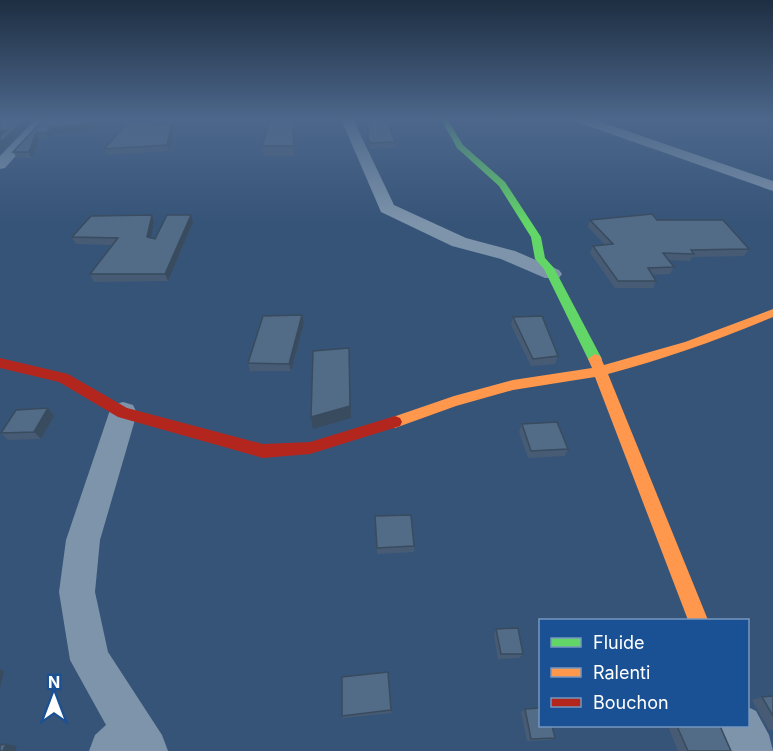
<svg xmlns="http://www.w3.org/2000/svg" width="773" height="751" font-family="Inter,sans-serif">
<rect width="100%" height="100%" fill="#365478"/>
<g fill="none" stroke-linecap="round" stroke-linejoin="round">
<g fill="#7e94ab" fill-rule="evenodd">
<polygon points="36,119 49,119 5,168 0,169 0,156"/>
<polygon points="341,119 353,119 394,205 466,238 515,251 559,270 562,274 559,278 545,278 501,259 452,246 381,212"/>
<polygon points="575,119 592,119 773,181 773,191 577,122"/>
<polygon points="123,402 133,405 137,413 100,540 95,592 108,652 162,735 168,751 89,751 95,735 106,725 70,660 59,592 66,540 109,413 113,405"/>
<polygon points="748,707 756,711 769,735 773,751 730,751 719,726 748,726"/>
</g>
<polygon fill="#63d668" fill-rule="evenodd" points="441,119 447,119 463,145 505,182 541,237 545,258 554,268 602,359 600,362 590,362 588,359 544,269 535,259 531,237 499,186 457,148"/>
<path fill="#ff974d" fill-rule="evenodd" d="M773 309V317C719 340 664 359 608 374L708 620H688L595 377 513 390 456 406 395 428 390 426 388 422 390 418 454 396 513 380 592 368 588 359 595 354 600 356 604 365 685 342Z"/>
<polygon fill="#b3261e" fill-rule="evenodd" points="0,358 68,374 127,408 263,444 310,442 395,416 400,418 402,422 400,426 310,454 263,458 118,417 59,382 0,368"/>
</g>
<g fill="#475c74">
<polygon points="44,119 101,119 90,131 54,134 49,139 39,139 32,158 17,158 13,152"/>
<polygon points="270,119 293,119 295,156 264,156 262,146"/>
<polygon points="368,119 395,142 395,148 370,149 368,145"/>
<polygon points="153,123 153,125 172,123 174,129 169,151 106,155 104,149"/>
<polygon points="152,215 154,222 151,238 155,239 193,222 168,281 94,282 90,274 113,245 76,244 72,237"/>
<polygon points="590,220 657,220 749,249 744,256 692,257 690,261 669,260 674,267 670,274 652,275 656,281 653,288 615,288 590,253 593,246 605,245 588,227"/>
<polygon points="302,315 304,323 291,371 250,371 248,363"/>
<polygon points="513,317 558,356 555,364 531,366 511,325"/>
<polygon points="48,408 54,416 41,439 8,440 1,433"/>
<polygon points="522,424 568,449 565,456 528,458 519,432"/>
<polygon points="375,516 414,546 414,552 377,554"/>
<polygon points="496,629 523,654 519,658 498,659 494,634"/>
<polygon points="773,696 773,730 769,730 752,700 762,697"/>
<polygon points="525,709 555,738 550,740 527,741 521,712"/>
<polygon points="391,710 391,713 343,718 342,716"/>
<polygon points="668,726 720,726 731,751 678,751"/>
</g>
<g fill="#394b5e">
<polygon points="25,119 33,119 0,153 0,131"/>
<polygon points="93,119 101,119 90,131 54,134 49,139 46,133 51,128"/>
<polygon points="172,123 174,129 169,151 167,145"/>
<polygon points="36,133 39,139 32,158 29,152"/>
<polygon points="152,215 154,222 150,244 147,237"/>
<polygon points="191,215 193,222 168,281 165,274"/>
<polygon points="302,315 304,323 291,371 289,364"/>
<polygon points="349,348 351,418 313,429 311,417"/>
<polygon points="48,408 54,416 41,439 34,432"/>
<polygon points="0,669 4,671 0,688"/>
<polygon points="6,744 17,746 15,751 3,751"/>
</g>
<g fill="#526b87" stroke="#394b5e" stroke-width="1.5">
<polygon points="0,119 25,119 0,143 0,136 6,131 0,131"/>
<polygon points="44,119 93,119 87,125 51,128 46,133 36,133 29,152 13,152"/>
<polygon points="270,119 292,119 294,146 262,146"/>
<polygon points="368,119 387,119 395,142 370,143 368,139"/>
<polygon points="153,123 152,125 172,123 167,145 104,149 127,124"/>
<polygon points="652,214 657,220 723,220 749,249 691,250 694,254 663,253 674,267 648,268 656,281 618,281 593,246 613,244 590,220"/>
<polygon points="152,215 147,237 155,239 167,215 191,215 165,274 90,274 118,238 72,237 91,216"/>
<polygon points="302,315 289,364 248,363 263,316"/>
<polygon points="542,316 558,356 533,359 513,317"/>
<polygon points="349,348 350,406 311,417 313,351"/>
<polygon points="48,408 34,432 1,433 16,410"/>
<polygon points="557,422 568,449 531,451 522,424"/>
<polygon points="411,515 414,546 377,548 375,516"/>
<polygon points="518,628 523,654 501,654 496,629"/>
<polygon points="388,672 391,710 342,716 342,677"/>
<polygon points="773,696 773,716 762,697"/>
<polygon points="540,708 540,726 552,726 555,738 531,739 525,709"/>
<polygon points="677,726 720,726 731,751 688,751"/>
<polygon points="6,744 3,751 0,751 0,745"/>
</g>
<linearGradient id="sky" x2="0" y2="1"><stop stop-color="#1e2e42"/><stop offset="0.53" stop-color="#4c678b"/><stop offset="1" stop-color="#4c678b" stop-opacity="0"/></linearGradient>
<rect width="773" height="224" fill="url(#sky)"/>
<rect x="539" y="619" width="210" height="108" fill="#1a5094" stroke="#7696bf" stroke-width="1.5"/>
<rect x="551" y="638" width="30" height="9" fill="#63d668" stroke="#7696bf" stroke-width="1.5"/>
<text x="593" y="649" font-size="18" fill="#ffffff">Fluide</text>
<rect x="551" y="668" width="30" height="9" fill="#ff974d" stroke="#7696bf" stroke-width="1.5"/>
<text x="593" y="679" font-size="18" fill="#ffffff">Ralenti</text>
<rect x="551" y="698" width="30" height="9" fill="#b3261e" stroke="#7696bf" stroke-width="1.5"/>
<text x="593" y="709" font-size="18" fill="#ffffff">Bouchon</text>
<g transform="translate(54 697)" stroke="#1a5094" stroke-width="4.5" paint-order="stroke">
<path d="M0-4.5L10 22L0 15L-10 22Z" fill="#ffffff"/>
<text y="-9" font-size="16" font-weight="bold" text-anchor="middle" fill="#ffffff">N</text>
</g>
</svg>
